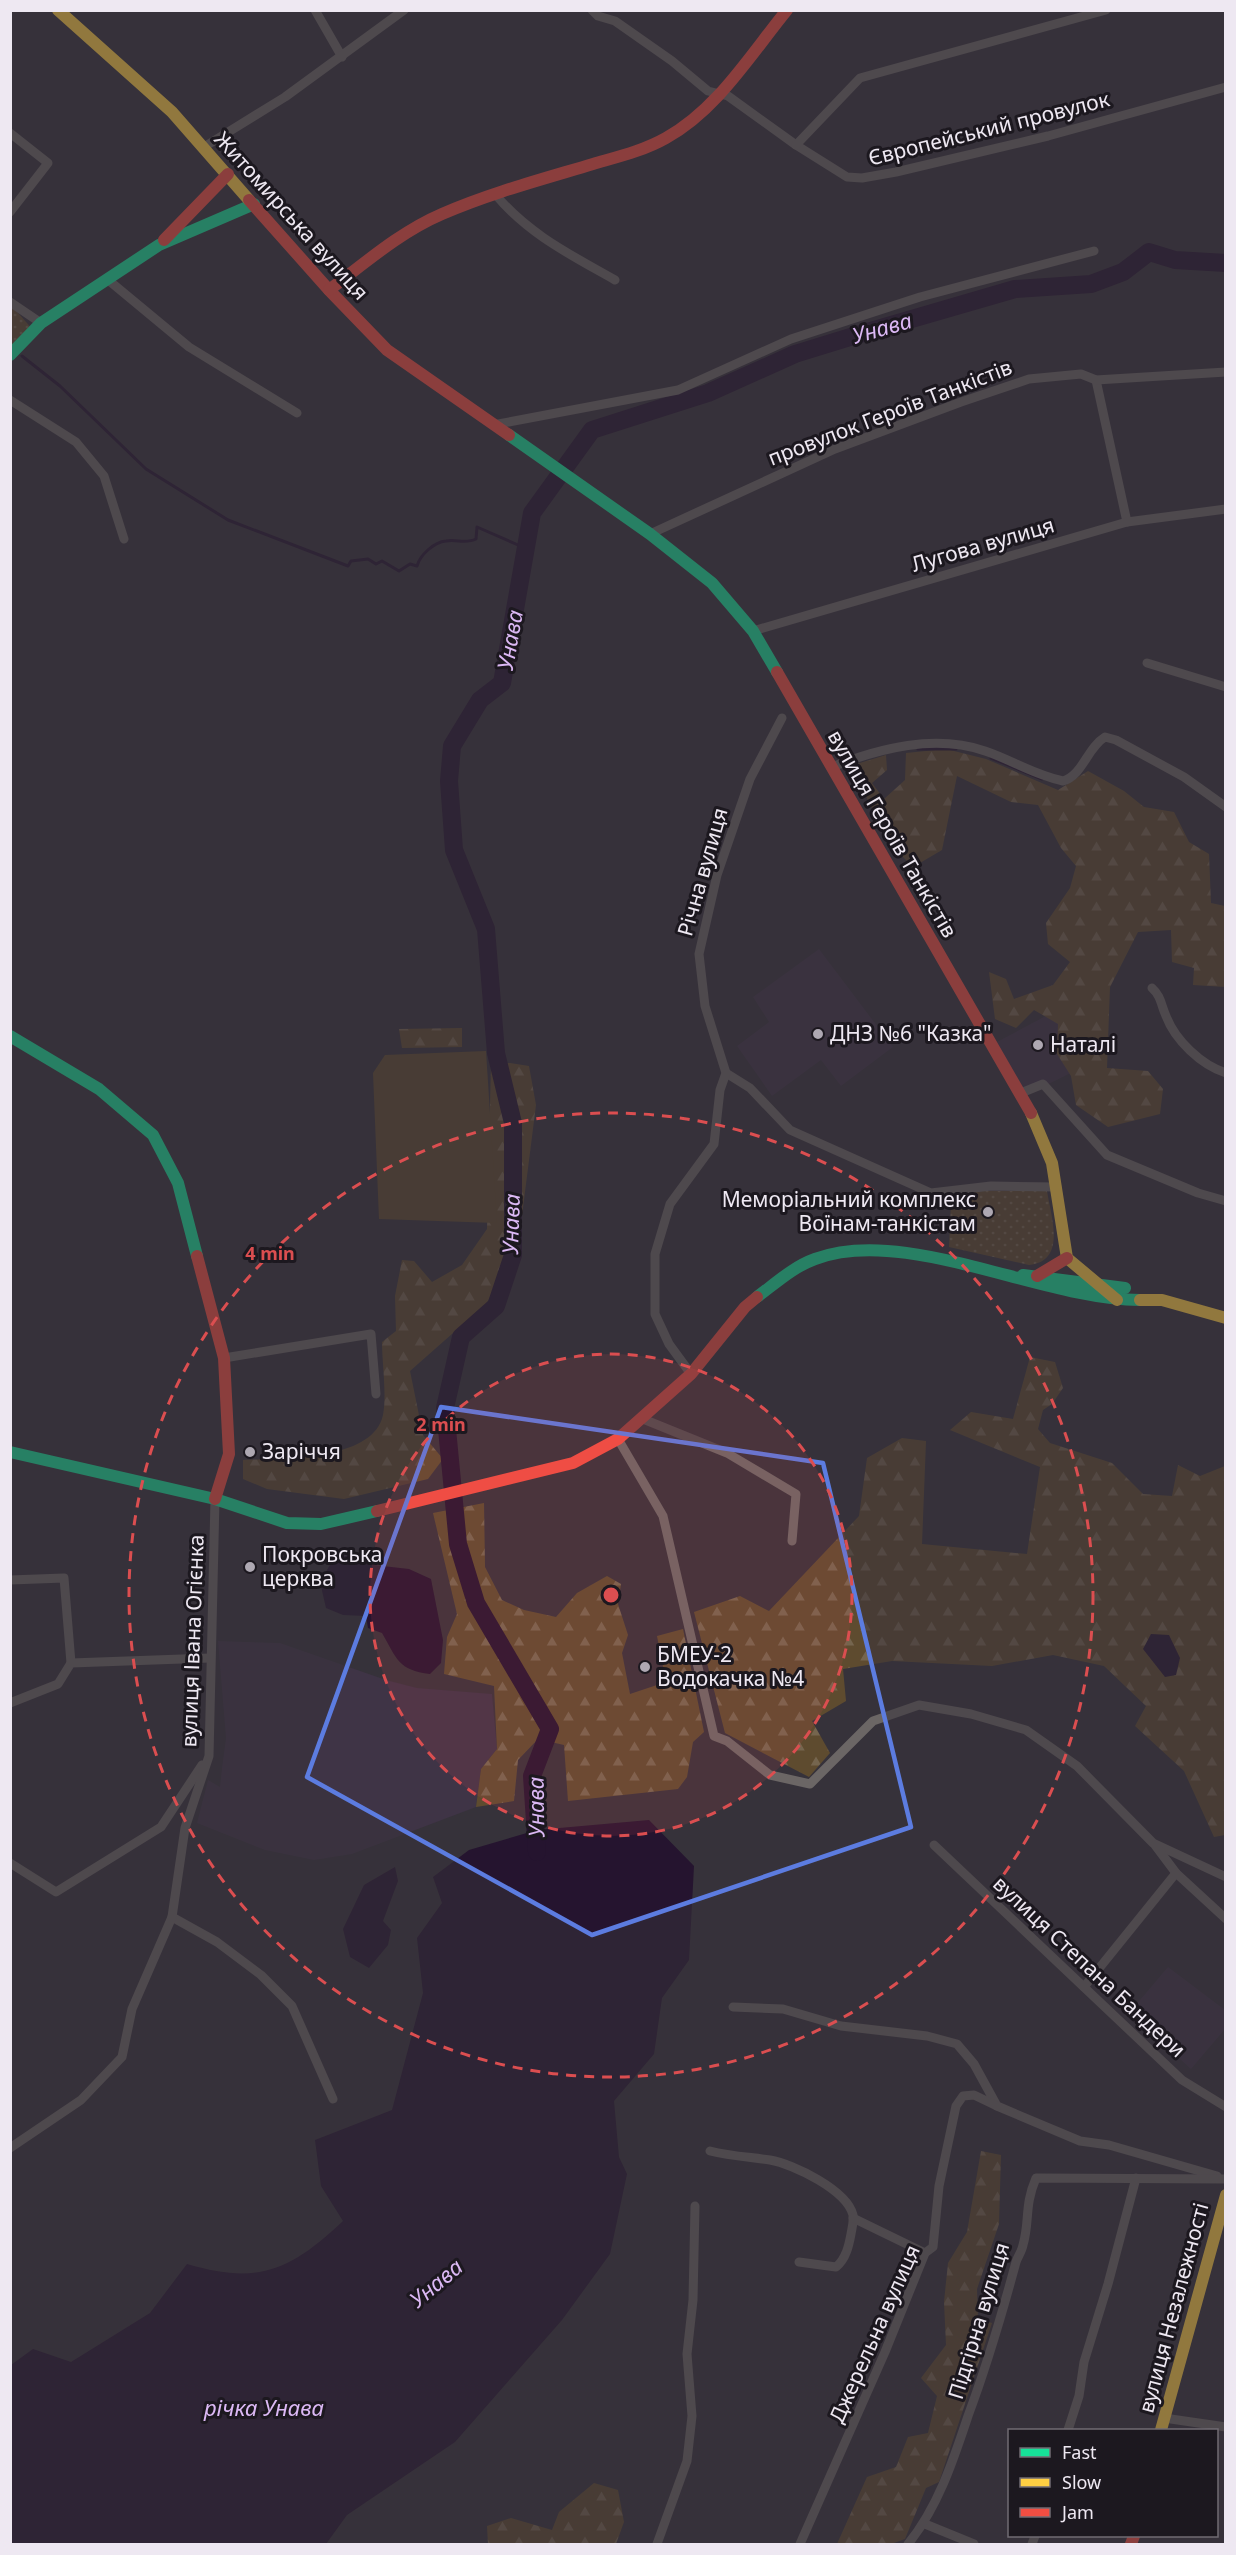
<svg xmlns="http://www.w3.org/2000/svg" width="1236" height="2555" font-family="'Noto Sans',sans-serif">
<defs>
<pattern id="grass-dots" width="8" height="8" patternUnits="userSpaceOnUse" patternTransform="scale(1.5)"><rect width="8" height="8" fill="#5e4b2f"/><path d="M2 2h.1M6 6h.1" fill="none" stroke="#75654e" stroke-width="1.8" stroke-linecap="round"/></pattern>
<pattern id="forest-firs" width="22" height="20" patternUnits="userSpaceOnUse" patternTransform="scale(1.5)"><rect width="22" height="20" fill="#5e4b2f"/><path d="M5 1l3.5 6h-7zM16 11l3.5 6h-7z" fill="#75654e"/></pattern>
</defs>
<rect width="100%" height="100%" fill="#36323a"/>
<g fill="#3f3446">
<polygon points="819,949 893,1047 841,1086 821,1060 772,1096 737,1046 769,1022 753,997"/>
<polygon points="1055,1011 1079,1069 1026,1095 997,1042"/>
<polygon points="218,1641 280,1643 386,1680 417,1688 492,1694 497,1749 481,1769 476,1807 352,1854 314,1860 265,1850 197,1823 208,1780 220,1787 222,1768 226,1738"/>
<polygon points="1168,1967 1225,2010 1225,2029 1191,2069 1129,2013"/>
</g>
<g fill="url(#grass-dots)">
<polygon points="11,305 34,331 11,355"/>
<path d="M973 1191H1047C1051 1217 1067 1261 1029 1265L949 1247 951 1202Z"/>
</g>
<g fill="url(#forest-firs)">
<polygon points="946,749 986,759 1058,790 1088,771 1124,791 1144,807 1174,812 1189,842 1209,854 1211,903 1225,906 1226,987 1193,985 1194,968 1172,962 1171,930 1138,932 1110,987 1107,1068 1148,1071 1163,1089 1160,1114 1108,1127 1076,1105 1071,1076 1057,1054 1058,1024 1034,1010 1016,1028 995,1019 989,972 1006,979 1014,999 1053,985 1070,962 1048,944 1046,923 1070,888 1076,866 1061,848 1038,805 1011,802 957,776 942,850 913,867 892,846 850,766 886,755 887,770 872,783 884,799 905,780 906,753"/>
<polygon points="462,1028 462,1047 402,1048 399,1029"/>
<path d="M510 1063 529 1066 536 1105 519 1239 487 1303 410 1371 423 1435 443 1459 428 1479 344 1499 267 1489 243 1479V1460C279 1458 373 1462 383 1415 387 1395 382 1363 382 1342L396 1331 395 1296 402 1260 414 1261 432 1282 462 1265 487 1229 491 1064Z"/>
<polygon points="1030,1357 1055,1362 1063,1388 1052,1404 1043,1410 1038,1429 1050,1443 1112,1463 1143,1494 1172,1496 1178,1465 1200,1476 1225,1466 1225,1835 1214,1837 1184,1771 1135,1726 1146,1706 1104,1666 1053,1655 992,1666 892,1661 843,1669 846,1701 812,1721 830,1753 809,1777 725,1733 694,1612 740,1596 769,1611 859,1516 867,1458 902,1438 926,1441 922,1544 1027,1554 1040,1467 950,1430 971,1412 1013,1419"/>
<polygon points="484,1503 485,1567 502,1600 524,1610 556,1617 577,1593 607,1576 621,1584 618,1604 628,1635 622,1653 630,1694 666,1682 657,1636 683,1629 704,1732 693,1742 687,1777 678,1789 568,1801 564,1745 538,1739 518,1760 514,1801 476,1807 481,1769 497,1749 494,1686 444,1674 447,1637 457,1614 433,1513"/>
<polygon points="981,2151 1001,2155 999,2224 977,2289 978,2319 992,2323 939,2482 926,2488 905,2539 891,2544 837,2544 867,2477 896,2467 908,2437 928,2433 937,2396 921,2378 946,2345 944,2302 948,2263 967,2232"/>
<polygon points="594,2483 618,2490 624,2522 616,2544 488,2544 487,2526 511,2518 552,2530 559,2512"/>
</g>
<polygon fill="#5e4b2f" points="486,1051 497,1223 379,1219 373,1073 385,1055"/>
<g fill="#25142f">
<path d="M352 1555 365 1564 409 1569 431 1579 443 1640 441 1663 430 1674C398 1670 397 1659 382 1633L368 1628 366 1616 343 1615 326 1608 320 1582 334 1558Z"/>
<polygon points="1151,1634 1169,1635 1180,1658 1176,1675 1165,1677 1143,1649"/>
<path d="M649 1820 694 1866 689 1960 662 1998 654 2054 614 2101 619 2157 627 2174 610 2254 562 2320 455 2442 347 2515 326 2544H11V2365L33 2349 71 2362 150 2313 187 2264C258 2285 290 2271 343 2221L321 2186 315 2140 392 2110 423 1993 417 1938 442 1903 433 1877 469 1850 537 1830Z"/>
<polygon points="395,1867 398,1881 383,1921 391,1930 388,1945 369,1968 350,1957 343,1929 364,1885"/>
</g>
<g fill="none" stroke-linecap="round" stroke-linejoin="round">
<g stroke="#25142f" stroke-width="3">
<path d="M22 356 60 386 146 469 228 520 348 566 351 561 368 559 376 564 382 561 399 571 410 564 417 566C420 555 434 542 446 541 456 539 466 544 476 539L477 527 525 548"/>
<polyline points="918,749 956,749"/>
<polyline points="991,758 1042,779"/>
</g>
<polyline stroke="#25142f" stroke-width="18" points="537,1852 532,1776 550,1729 476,1603 458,1544 445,1408 461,1337 496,1306 513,1255 513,1123 496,1053 486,929 454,850 449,781 452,746 480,700 502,683 532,513 592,430 708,393 795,354 860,334 1015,289 1091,284 1123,272 1149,252 1175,260 1226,263"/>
<g stroke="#6b6665" stroke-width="9">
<polyline points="315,10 342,57"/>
<polyline points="592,10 598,16 615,21 672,61 708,91 728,96 796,145 847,177 862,178 896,172 1048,136 1226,87"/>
<polyline points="10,133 48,163 10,212"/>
<polyline points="796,145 860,78 1106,10"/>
<polyline points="204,147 285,97 404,10"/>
<path d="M495 194C528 234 571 255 615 280"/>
<polyline points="107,279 189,347 297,413"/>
<polyline points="10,302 41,323"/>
<polyline points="1096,380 1127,522"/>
<polyline points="10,400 76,442 104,476 124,539"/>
<polyline points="493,425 678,390 791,339 920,297 1094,251"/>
<polyline points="650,534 835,449 961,402 1029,379 1081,374 1096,380 1226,372"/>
<polyline points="753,631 1127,522 1226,509"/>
<polyline points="1147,663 1226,687"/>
<path d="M832 767C880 748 935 734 985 751 1012 760 1034 775 1063 781 1083 775 1087 748 1105 737L1116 740 1184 777 1226 807"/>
<path d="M1152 988C1161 996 1161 1005 1166 1016 1175 1040 1201 1065 1226 1073"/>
<polyline points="726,1073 750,1088 790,1130 931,1193 991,1186 1057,1187"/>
<polyline points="1021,1093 1043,1084 1107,1155 1198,1193 1226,1201"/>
<polyline points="224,1358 371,1334 376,1394"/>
<polyline points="691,1374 669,1344 655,1314 655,1254 670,1204 714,1144 720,1090 726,1073 705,1006 699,954 717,875 750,779 782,718"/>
<polyline points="643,1419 727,1453 796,1494 792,1541"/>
<polyline points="618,1439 663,1516 714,1736 727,1741 770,1775 810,1784 873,1721 919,1705 971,1714 1026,1730 1077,1766 1153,1843 1226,1877"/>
<polyline points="10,1580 64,1578 71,1663"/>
<polyline points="10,1703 58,1684 71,1663 210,1658"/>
<polyline points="934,1845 1182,2080 1226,2107"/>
<polyline points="1155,1845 1176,1873 1226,1919"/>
<polyline points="10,1863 56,1892 161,1827 202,1765"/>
<polyline points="172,1917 217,1942 261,1975 292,2006 333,2099"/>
<polyline points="1084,1987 1176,1873"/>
<polyline points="733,2007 783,2009 841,2026 927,2036 957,2044 974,2064 997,2106 1080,2141 1109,2145 1217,2176"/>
<polyline points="10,2148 81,2100 122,2057 132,2009 172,1917 185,1828 209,1756 215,1499"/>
<path d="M710 2151C730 2156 749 2157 770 2160 793 2164 847 2190 853 2215 854 2221 852 2228 851 2234 849 2245 846 2259 836 2267L799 2262"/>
<polyline points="853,2218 925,2253"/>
<polyline points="1164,2418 1226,2427"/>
<polyline points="1068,2430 1079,2396 1084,2362 1108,2284 1136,2178"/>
<polyline points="925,2524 974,2544"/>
<polyline points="657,2544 687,2461 692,2416 687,2354 693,2300 695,2206"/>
<polyline points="800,2544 885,2352 925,2253 933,2247 939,2186 956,2106 963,2096 974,2095 997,2106"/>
<path d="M908 2544C938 2507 953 2461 968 2416 987 2365 1002 2314 1016 2262 1018 2256 1022 2251 1023 2245 1030 2221 1024 2206 1036 2178L1226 2179"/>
<polyline points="1032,2544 1035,2536"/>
</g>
<g stroke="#16e098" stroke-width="12">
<polyline points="10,355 41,323 159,245 254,204"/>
<polyline points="509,435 650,534 712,583 753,631 777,672"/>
<polyline points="10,1036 99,1089 153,1135 178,1183 197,1256"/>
<polyline points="1023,1275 1125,1288"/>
<path d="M757 1297C776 1283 793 1267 815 1259 905 1225 1042 1300 1140 1300"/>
<polyline points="10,1452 215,1499 287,1523 321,1524 377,1511"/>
</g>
<g stroke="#ffcf43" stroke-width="12">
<polyline points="58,10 172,112 249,200"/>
<polyline points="1031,1113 1052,1163 1067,1258 1117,1300"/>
<polyline points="1140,1300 1162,1300 1226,1318"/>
<polyline points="1161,2430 1226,2195"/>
</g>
<g stroke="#f24e42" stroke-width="12">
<polyline points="249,200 329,290 387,350 509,435"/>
<polyline points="164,240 228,174"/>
<path d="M329 290C365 263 400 232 442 214 490 193 543 179 593 164 617 157 643 151 666 138 717 110 751 54 787 10"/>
<polyline points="777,672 1031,1113"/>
<polyline points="197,1256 224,1358 229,1454 215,1499"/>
<polyline points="1037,1276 1067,1258"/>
<polyline points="377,1511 573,1463 618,1439 691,1374 745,1307 757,1297"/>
<polyline points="1131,2544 1134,2536"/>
</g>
</g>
<path d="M0 0H1236V2555H0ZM441 1407 823 1463 911 1827 592 1935 307 1777Z" fill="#36323a" fill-opacity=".55" fill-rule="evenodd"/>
<path fill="none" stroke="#5c7ce0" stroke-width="4.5" stroke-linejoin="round" d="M441 1407 823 1463 911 1827 592 1935 307 1777Z"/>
<circle cx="611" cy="1595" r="241" fill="#db4e50" fill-opacity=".12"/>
<g fill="none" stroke="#db4e50" stroke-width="3" stroke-dasharray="10 8">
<circle cx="611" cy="1595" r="241"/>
<circle cx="611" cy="1595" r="482"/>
</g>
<g fill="#aea8b2" stroke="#1c181f" stroke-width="2">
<circle cx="818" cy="1034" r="6"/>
<circle cx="1038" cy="1045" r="6"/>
<circle cx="988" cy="1212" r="6"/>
<circle cx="250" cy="1452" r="6"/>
<circle cx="250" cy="1567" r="6"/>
<circle cx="645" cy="1667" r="6"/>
</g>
<g text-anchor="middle" stroke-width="6" stroke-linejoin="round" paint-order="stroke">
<g font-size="21" fill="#eee8f2" stroke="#1c181f">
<text transform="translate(989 129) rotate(-14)" y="7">Європейський провулок</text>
<text transform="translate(291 216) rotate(48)" y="7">Житомирська вулиця</text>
<text transform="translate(890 413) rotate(-21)" y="7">провулок Героїв Танкістів</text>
<text transform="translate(983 545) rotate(-16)" y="7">Лугова вулиця</text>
<text transform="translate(892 834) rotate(60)" y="7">вулиця Героїв Танкістів</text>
<text transform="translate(703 872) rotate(-74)" y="7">Річна вулиця</text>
<text transform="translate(193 1641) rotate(-88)" y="7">вулиця Івана Огієнка</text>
<text transform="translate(1089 1967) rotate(43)" y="7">вулиця Степана Бандери</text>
<text transform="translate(1174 2308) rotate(-75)" y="7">вулиця Незалежності</text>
<text transform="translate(979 2321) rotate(-73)" y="7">Підгірна вулиця</text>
<text transform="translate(875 2334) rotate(-66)" y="7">Джерельна вулиця</text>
</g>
<g font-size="21" fill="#eee8f2" stroke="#1c181f" text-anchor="start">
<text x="830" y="1041">ДНЗ №6 "Казка"</text>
<text x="1050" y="1052">Наталі</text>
<text x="976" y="1207" text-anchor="end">Меморіальний комплекс<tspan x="976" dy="24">Воїнам-танкістам</tspan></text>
<text x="262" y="1459">Заріччя</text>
<text x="262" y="1562">Покровська<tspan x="262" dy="24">церква</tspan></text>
<text x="657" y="1662">БМЕУ-2<tspan x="657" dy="24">Водокачка №4</tspan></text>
</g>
<g font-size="22" font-style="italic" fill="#dbb8f4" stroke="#1c181f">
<text transform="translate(882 328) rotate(-16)" y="8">Унава</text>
<text transform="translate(510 640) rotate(-80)" y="8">Унава</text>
<text transform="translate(511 1224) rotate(-88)" y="8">Унава</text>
<text transform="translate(536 1807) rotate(-91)" y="8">Унава</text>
<text transform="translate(436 2283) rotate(-40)" y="8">Унава</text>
<text x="264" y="2416">річка Унава</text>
</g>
</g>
<circle cx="611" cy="1595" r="9" fill="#db4e50" stroke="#1c181f" stroke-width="3"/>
<g font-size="18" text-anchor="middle" font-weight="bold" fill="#db4e50" stroke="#1c181f" stroke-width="6" stroke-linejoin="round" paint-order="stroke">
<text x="270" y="1260">4 min</text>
<text x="441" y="1431">2 min</text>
</g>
<rect width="1236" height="2555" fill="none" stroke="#eee8f2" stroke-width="24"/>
<rect x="1008" y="2429" width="210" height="108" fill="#1c181f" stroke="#706b73" stroke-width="1.5"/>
<rect x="1020" y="2448" width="30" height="9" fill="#16e098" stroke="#706b73" stroke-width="1.5"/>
<text x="1062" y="2459" font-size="18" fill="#eee8f2">Fast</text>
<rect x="1020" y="2478" width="30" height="9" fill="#ffcf43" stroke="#706b73" stroke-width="1.5"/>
<text x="1062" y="2489" font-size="18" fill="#eee8f2">Slow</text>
<rect x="1020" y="2508" width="30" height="9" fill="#f24e42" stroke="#706b73" stroke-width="1.5"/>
<text x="1062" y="2519" font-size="18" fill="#eee8f2">Jam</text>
</svg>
